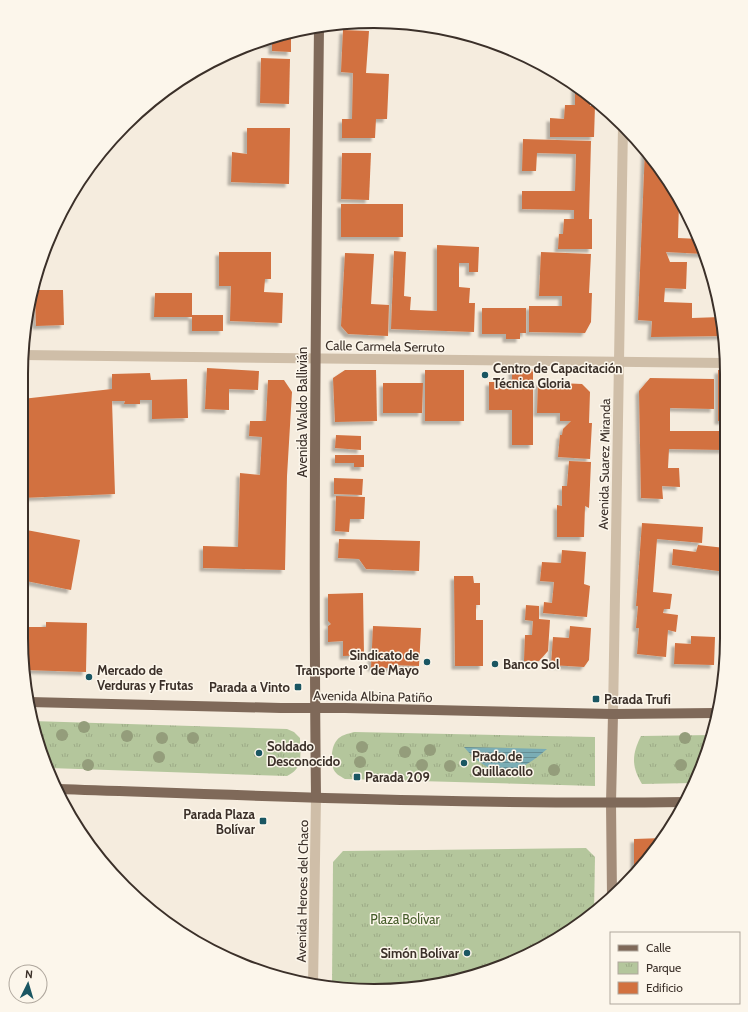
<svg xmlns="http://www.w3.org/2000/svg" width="748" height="1012" font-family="Cabin,sans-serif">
<defs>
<pattern id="park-tufts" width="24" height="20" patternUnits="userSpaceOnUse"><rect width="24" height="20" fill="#b4c69c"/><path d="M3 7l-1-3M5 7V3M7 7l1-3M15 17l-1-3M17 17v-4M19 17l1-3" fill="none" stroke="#9caa86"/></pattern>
<pattern id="water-rules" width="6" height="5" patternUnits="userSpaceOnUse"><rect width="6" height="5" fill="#7aadb5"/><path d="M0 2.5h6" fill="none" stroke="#658d93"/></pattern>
<filter id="shadow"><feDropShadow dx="-3.5" dy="3.5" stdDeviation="1" flood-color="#0004"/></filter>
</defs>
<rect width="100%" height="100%" fill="#f5ecde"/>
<g fill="url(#park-tufts)">
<path d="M32 721 287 729 294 732 300 738C300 755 304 768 287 776L49 768 33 730Z"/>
<path d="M354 732 595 737V786L345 779C340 776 335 774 333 768 331 760 331 747 337 740 341 735 347 734 354 732Z"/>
<path d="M712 735 708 751 694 783 642 784C631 766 632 754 641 736Z"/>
<polygon points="586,848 595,857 594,914 589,918 488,972 397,990 332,986 333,862 343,851"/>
</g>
<path fill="url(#water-rules)" d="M464 747 547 749C541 754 534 760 527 764 502 780 481 767 464 747Z"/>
<g fill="#d2713f" filter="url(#shadow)">
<polygon points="355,22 381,23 381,24 355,25"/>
<polygon points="343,30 369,31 366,73 389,74 387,119 376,119 375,138 342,138 342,119 352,119 353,73 341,72"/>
<polygon points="291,32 291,52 272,51 272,44 255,44 283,33"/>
<polygon points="261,58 290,59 289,104 260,103"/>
<polygon points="575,86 590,97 590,106 595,106 594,137 550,137 550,118 564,119 565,105 575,105"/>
<polygon points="247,128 290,128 289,184 231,182 232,152 247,154"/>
<polygon points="523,139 591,141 589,219 592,219 592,249 558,249 559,234 563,234 564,219 574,219 574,210 522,209 522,191 575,191 576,154 537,153 536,171 522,171"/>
<polygon points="645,149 654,159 679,203 678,238 700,239 704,254 666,252 670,262 687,262 686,289 665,288 664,302 692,303 692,318 721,317 724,328 724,336 651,337 652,321 638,320"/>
<polygon points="342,153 371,153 369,200 341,199"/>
<rect x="341" y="204" width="62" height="33"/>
<polygon points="437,245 479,247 478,272 469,272 469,263 459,263 459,287 470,288 469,303 475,303 474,332 391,329 394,251 406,252 404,296 411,297 410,310 437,311"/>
<polygon points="219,252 271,252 271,279 265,279 264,292 283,293 282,323 230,321 231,286 219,286"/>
<polygon points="541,252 591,254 589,293 592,293 591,322 585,333 529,332 529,306 562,306 562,296 539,296"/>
<polygon points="345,253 374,254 371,304 389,305 388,336 348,334 341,326"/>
<polygon points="35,290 63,290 64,325 36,326"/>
<polygon points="155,293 192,293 192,315 223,315 223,331 192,331 192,317 154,317"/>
<polygon points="30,300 31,318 27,318 29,304"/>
<polygon points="482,308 526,308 526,333 520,333 520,339 506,339 506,334 482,334"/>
<polygon points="207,368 259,371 258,390 229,389 229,410 205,409"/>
<polygon points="512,369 533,369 533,445 512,445 512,410 489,410 489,382 512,382"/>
<polygon points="345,370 376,370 377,421 335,422 333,378"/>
<rect x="425" y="370" width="39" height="51"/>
<polygon points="718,370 724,370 725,421 718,421"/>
<polygon points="150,373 151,380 187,379 188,418 152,419 152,400 140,400 140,404 124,404 125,401 112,401 115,494 21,498 22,399 112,389 112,374"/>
<polygon points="650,378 714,379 714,409 670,408 670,431 724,431 724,450 669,449 668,468 679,468 680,487 662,486 663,499 641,498 639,391"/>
<polygon points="268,380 284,380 292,392 287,476 285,570 203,568 203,546 238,547 240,473 260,475 262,437 249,436 250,421 266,421"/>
<polygon points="538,382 582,384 590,392 589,423 592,423 590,459 558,457 560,435 562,435 563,429 571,421 560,421 560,413 537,413"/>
<polygon points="383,383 423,383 422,413 383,413"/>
<polygon points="336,435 361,436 361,450 335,448"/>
<polygon points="335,455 364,455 364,467 354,467 354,463 335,463"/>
<polygon points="569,461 591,462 589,508 585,506 584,537 557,537 557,505 562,506 562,486 567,486"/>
<polygon points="334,478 363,479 362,495 334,494"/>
<polygon points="336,496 365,497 364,519 350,519 349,532 335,531"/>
<polygon points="642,523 703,527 702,543 657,539 653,592 672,594 670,609 664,609 663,613 678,615 676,632 668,630 666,657 637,654 639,628 636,628 638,606 636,606"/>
<polygon points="21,529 80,540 71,590 21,580"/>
<polygon points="339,539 420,541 419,571 366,569 359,559 338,558"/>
<polygon points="698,545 725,548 726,572 672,565 673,549 696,552"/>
<polygon points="562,550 586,552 584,584 590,586 587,617 543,613 544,602 552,603 554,582 540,581 542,562 561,563"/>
<polygon points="454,576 473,576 474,583 480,583 480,605 476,605 476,620 483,620 483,666 455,666"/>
<polygon points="363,593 364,655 343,656 343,641 328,642 328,626 331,624 328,621 328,594"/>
<polygon points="526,605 539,606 539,619 550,620 548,651 539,661 524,661 525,635 532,635 533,621 525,620"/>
<polygon points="46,622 87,623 86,672 25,670 21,638 21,627 46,627"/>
<polygon points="373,626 421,628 419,666 394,665 395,668 371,668"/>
<polygon points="570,626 591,628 589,660 584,667 551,665 553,637 569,638"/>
<polygon points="691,636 715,637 714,665 674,664 675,643 691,644"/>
<polygon points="663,838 640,870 634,870 634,839"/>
</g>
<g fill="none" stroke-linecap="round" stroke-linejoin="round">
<g stroke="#cfbea8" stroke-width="10">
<polyline points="22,355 724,363"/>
<polyline points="613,714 623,126"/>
<polyline points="313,985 316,797"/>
</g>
<polyline stroke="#a38c79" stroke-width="10" points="612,896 611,803 613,714"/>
<g stroke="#7f6959" stroke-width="10">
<polyline points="29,702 281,708 345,708 613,714 716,713"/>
<path d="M58 789C267 796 476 805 686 802"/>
<path d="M316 797C313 540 316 284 319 27"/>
</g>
</g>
<g fill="#949d7b">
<circle cx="84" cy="727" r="6"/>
<circle cx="62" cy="735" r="6"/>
<circle cx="127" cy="736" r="6"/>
<circle cx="162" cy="738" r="6"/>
<circle cx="193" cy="738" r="6"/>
<circle cx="685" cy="738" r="6"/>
<circle cx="362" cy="747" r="6"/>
<circle cx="430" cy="750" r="6"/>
<circle cx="405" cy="752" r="6"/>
<circle cx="159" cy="757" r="6"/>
<circle cx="360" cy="762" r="6"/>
<circle cx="88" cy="765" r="6"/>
<circle cx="422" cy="765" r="6"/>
<circle cx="681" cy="765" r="6"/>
<circle cx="450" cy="766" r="6"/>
<circle cx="554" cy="770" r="6"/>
</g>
<g fill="#1a5662" stroke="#fcf6eb" stroke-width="1.5">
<circle cx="485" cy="375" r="4"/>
<circle cx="427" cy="662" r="4"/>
<circle cx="495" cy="664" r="4"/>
<circle cx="89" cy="677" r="4"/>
<rect x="294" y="683" width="8" height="8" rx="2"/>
<rect x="592" y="695" width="8" height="8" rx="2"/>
<circle cx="259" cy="753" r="4"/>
<circle cx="464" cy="763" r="4"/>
<rect x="353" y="773" width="8" height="8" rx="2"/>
<rect x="259" y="817" width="8" height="8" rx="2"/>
<circle cx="467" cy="953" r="4"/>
</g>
<g text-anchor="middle" stroke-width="3" stroke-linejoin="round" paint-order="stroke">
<g font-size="13" fill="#3b3029" stroke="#fcf6eb">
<text transform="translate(385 346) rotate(1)" y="5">Calle Carmela Serruto</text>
<text transform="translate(302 412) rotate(-90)" y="5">Avenida Waldo Ballivián</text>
<text transform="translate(604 464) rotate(-89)" y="5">Avenida Suarez Miranda</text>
<text transform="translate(373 696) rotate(1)" y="5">Avenida Albina Patiño</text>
<text transform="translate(302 891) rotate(-89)" y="5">Avenida Heroes del Chaco</text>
</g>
<g font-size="13" font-weight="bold" fill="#3b3029" stroke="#fcf6eb" text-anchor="start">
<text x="493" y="373">Centro de Capacitación<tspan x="493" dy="15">Técnica Gloria</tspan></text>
<text x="419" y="660" text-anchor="end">Sindicato de<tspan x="419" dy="15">Transporte 1º de Mayo</tspan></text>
<text x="503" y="669">Banco Sol</text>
<text x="97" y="675">Mercado de<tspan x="97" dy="15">Verduras y Frutas</tspan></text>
<text x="290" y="692" text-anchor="end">Parada a Vinto</text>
<text x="604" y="704">Parada Trufi</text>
<text x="267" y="751">Soldado<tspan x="267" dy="15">Desconocido</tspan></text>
<text x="472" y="761">Prado de<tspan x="472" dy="15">Quillacollo</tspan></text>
<text x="365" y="782">Parada 209</text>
<text x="255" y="819" text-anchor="end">Parada Plaza<tspan x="255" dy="15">Bolívar</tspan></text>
<text x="459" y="958" text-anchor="end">Simón Bolívar</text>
</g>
<g font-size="13" fill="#455c2a" stroke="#fcf6eb">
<text x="405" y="924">Plaza Bolívar</text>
</g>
</g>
<path d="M0 0H748V1012H0ZM374 28H374A346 346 0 0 1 720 374V638A346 346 0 0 1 374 984H374A346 346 0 0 1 28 638V374A346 346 0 0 1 374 28Z" fill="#fcf6eb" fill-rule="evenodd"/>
<path fill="none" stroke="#3b3029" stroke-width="2" d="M374 28H374A346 346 0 0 1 720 374V638A346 346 0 0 1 374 984H374A346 346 0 0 1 28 638V374A346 346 0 0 1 374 28Z"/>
<rect x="610" y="932" width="130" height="72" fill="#fcf6eb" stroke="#afa79d"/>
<rect x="618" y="945" width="20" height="6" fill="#7f6959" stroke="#afa79d"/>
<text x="646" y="952" font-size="12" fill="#3b3029">Calle</text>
<rect x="618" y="962" width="20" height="12" fill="url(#park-tufts)" stroke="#afa79d"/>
<text x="646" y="972" font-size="12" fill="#3b3029">Parque</text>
<rect x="618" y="982" width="20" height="12" fill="#d2713f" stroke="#afa79d"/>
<text x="646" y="992" font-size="12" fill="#3b3029">Edificio</text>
<g transform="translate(28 984) rotate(5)"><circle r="19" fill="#fcf6eb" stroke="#afa79d"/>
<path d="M0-3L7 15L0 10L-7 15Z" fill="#1a5662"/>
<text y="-6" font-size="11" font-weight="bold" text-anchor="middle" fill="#3b3029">N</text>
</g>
</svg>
